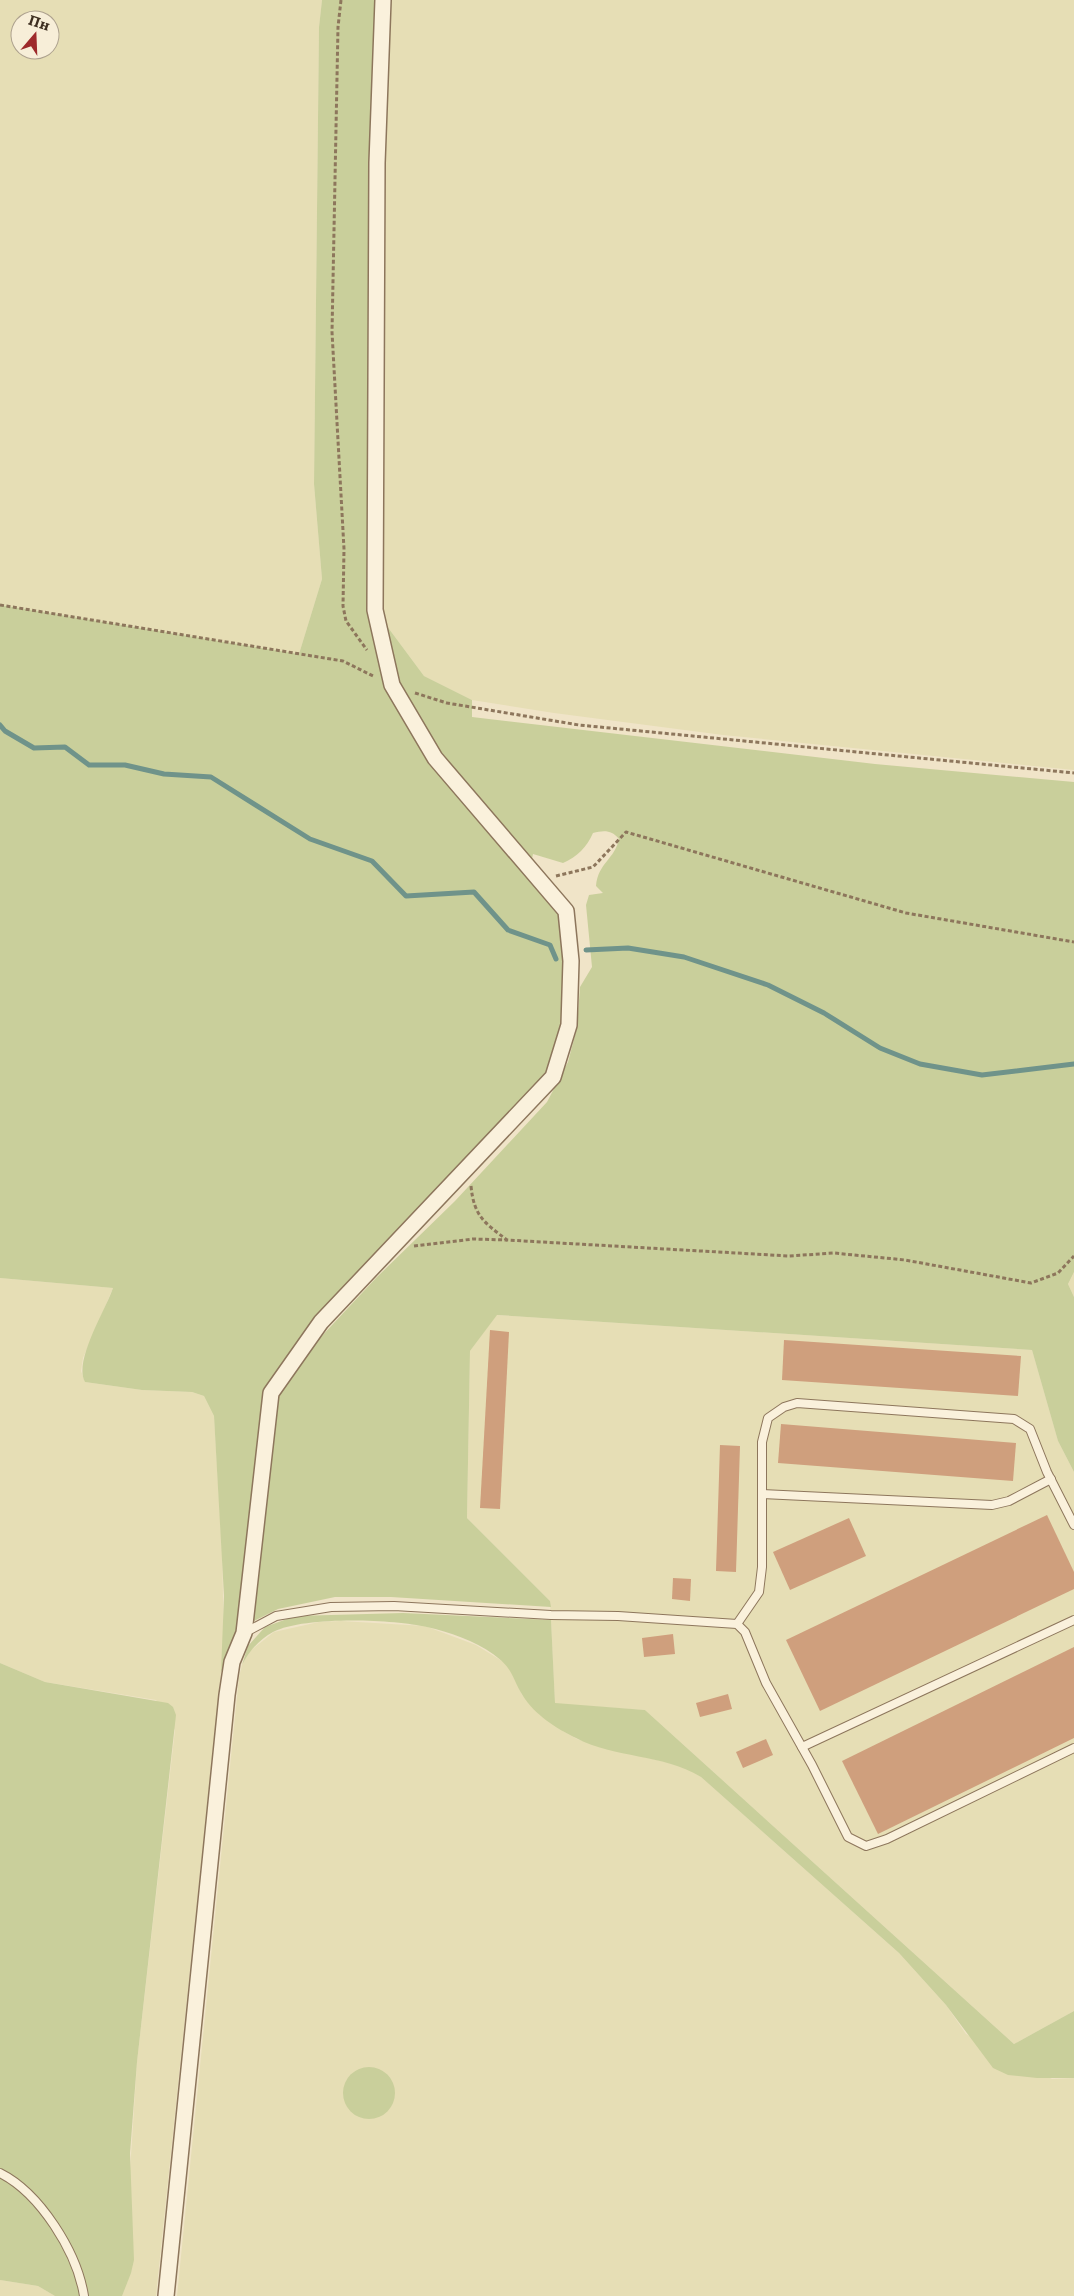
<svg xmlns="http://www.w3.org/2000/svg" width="1074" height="2296" font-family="Literata,serif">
<rect width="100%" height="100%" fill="#f0e4c8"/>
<g fill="#e6deb5" fill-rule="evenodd">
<path d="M0 0H322L319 27 314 484 322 579 299 654 0 605ZM20 20H50V50H20Z"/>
<polygon points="383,0 1074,0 1074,770 723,735 554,713 472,700 424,676 375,610"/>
<polygon points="1074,1272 1074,1297 1068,1284"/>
<polygon points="0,1278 113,1288 83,1358 81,1371 85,1382 142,1390 192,1392 204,1396 214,1416 222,1551 224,1643 156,2296 122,2296 137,2062 175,1730 156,1700 45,1682 0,1663"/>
<polygon points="496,1315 1032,1350 1058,1441 1074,1472 1074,2011 1014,2044 645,1710 555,1704 550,1601 467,1518 470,1351"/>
<polygon points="341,1621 425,1626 476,1645 507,1664 514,1675 522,1695 563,1731 577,1739 604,1748 684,1766 701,1777 899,1953 946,2005 966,2034 1052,2079 1074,2078 1074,2296 177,2296 239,1677 242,1665 250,1651 274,1632 319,1622"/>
<polygon points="0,2280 38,2286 55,2296 0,2296"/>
</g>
<g fill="#c9cf9b">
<path d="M322 0H383L375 610 424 676 472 700V717L875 764 1074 782V1272L1068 1284 1074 1297V1472L1058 1441 1032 1350 497 1315 470 1351 467 1518 550 1601 551 1607 391 1597H335L278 1609 250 1623 276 1397 291 1369 376 1278 455 1201 547 1102 568 1062 577 1028 580 987 592 967 586 905 589 895 603 893 596 886C598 863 615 859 619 839 612 830 604 830 593 833 587 847 577 857 563 863L533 854 529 874 563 896 572 909 559 1068 324 1325 269 1398 240 1633 221 1672 224 1596 214 1416 204 1396 192 1392 142 1390 85 1382C73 1362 106 1309 113 1288L0 1278V605L299 654 322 579 314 484 319 27Z"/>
<path d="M403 1613 551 1620 555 1703 645 1710 1014 2044 1074 2011V2078H1037L1008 2075 993 2068 946 2005 899 1953 701 1777C661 1753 616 1759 576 1738 557 1729 534 1714 523 1696 511 1677 514 1669 493 1654 475 1641 449 1632 427 1627 392 1619 304 1616 273 1632 259 1640 250 1650 242 1665L248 1646 265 1627 295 1616Z"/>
<polygon points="0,1663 45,1682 168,1703 173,1707 176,1715 137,2062 130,2153 134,2260 131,2273 122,2296 55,2296 38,2286 0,2280"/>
<circle cx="369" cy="2093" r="26"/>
</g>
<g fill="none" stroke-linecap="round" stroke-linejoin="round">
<g stroke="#6f938a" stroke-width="5">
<polyline points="0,725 5,731 34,748 65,747 89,765 125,765 164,774 211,777 310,839 372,861 406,896 474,892 508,930 550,945 556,959"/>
<polyline points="586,950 628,948 684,957 768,985 824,1013 880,1048 920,1064 982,1075 1074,1064"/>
</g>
</g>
<g fill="#cf9f7d">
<polygon points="490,1330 509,1332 500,1509 480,1508"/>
<polygon points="784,1340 1021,1356 1018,1396 782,1380"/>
<polygon points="781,1424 1016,1443 1013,1481 778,1463"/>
<polygon points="720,1445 740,1446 736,1572 716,1571"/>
<polygon points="1047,1515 1074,1572 1074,1589 820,1711 786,1640"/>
<polygon points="849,1518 866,1556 790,1590 773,1552"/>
<polygon points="673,1578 691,1579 690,1601 672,1599"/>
<polygon points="673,1634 675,1654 644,1657 642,1638"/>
<polygon points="1074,1647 1074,1738 878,1834 842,1761"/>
<polygon points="728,1694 732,1709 700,1717 696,1703"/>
<polygon points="766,1739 773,1755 743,1768 736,1752"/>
</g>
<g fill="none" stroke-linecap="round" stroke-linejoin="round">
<g stroke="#8d765c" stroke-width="10">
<g id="service">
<polyline points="762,1494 992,1505 1009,1501 1051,1479"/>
<polyline points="737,1624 759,1592 762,1567 762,1442 768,1418 784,1407 797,1403 1014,1419 1030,1429 1047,1472 1074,1525"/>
<polyline points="244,1633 276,1616 331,1607 394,1606 551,1615 618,1616 737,1624 745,1632 766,1683 812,1765 848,1837 866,1846 887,1839 1074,1748"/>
<polyline points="802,1747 1074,1620"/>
<path d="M0 2173C40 2193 77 2252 84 2296"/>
</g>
</g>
<g stroke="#8d765c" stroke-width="18">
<polyline id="minor" points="166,2296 227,1695 232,1662 244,1633 271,1393 321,1322 553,1077 569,1025 571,961 566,911 435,758 392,685 375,610 377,163 383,0"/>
</g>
<g stroke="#8d765c" stroke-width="3" stroke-dasharray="4 2.5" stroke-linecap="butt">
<polyline points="341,0 338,27 332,332 344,549 343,606 346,621 367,650"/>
<polyline points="0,605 343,661 375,677"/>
<polyline points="415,693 447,703 579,725 1074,773"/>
<polyline points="556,876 593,867 626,832 906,913 1074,942"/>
<path d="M471 1186C474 1217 485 1223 507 1240L789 1256 834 1253 905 1260 1031 1283 1058 1273 1074 1256"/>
<polyline points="414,1246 473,1239 507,1240"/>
</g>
<use href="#service" stroke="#faf1dc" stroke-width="8"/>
<use href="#minor" stroke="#faf1dc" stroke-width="15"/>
</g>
<g transform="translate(35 35) rotate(19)"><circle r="24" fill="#f7eed8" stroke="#ada18e"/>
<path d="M0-4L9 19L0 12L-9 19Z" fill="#9e2a2b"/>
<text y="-8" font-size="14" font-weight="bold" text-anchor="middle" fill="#3d2e20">Пн</text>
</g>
</svg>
